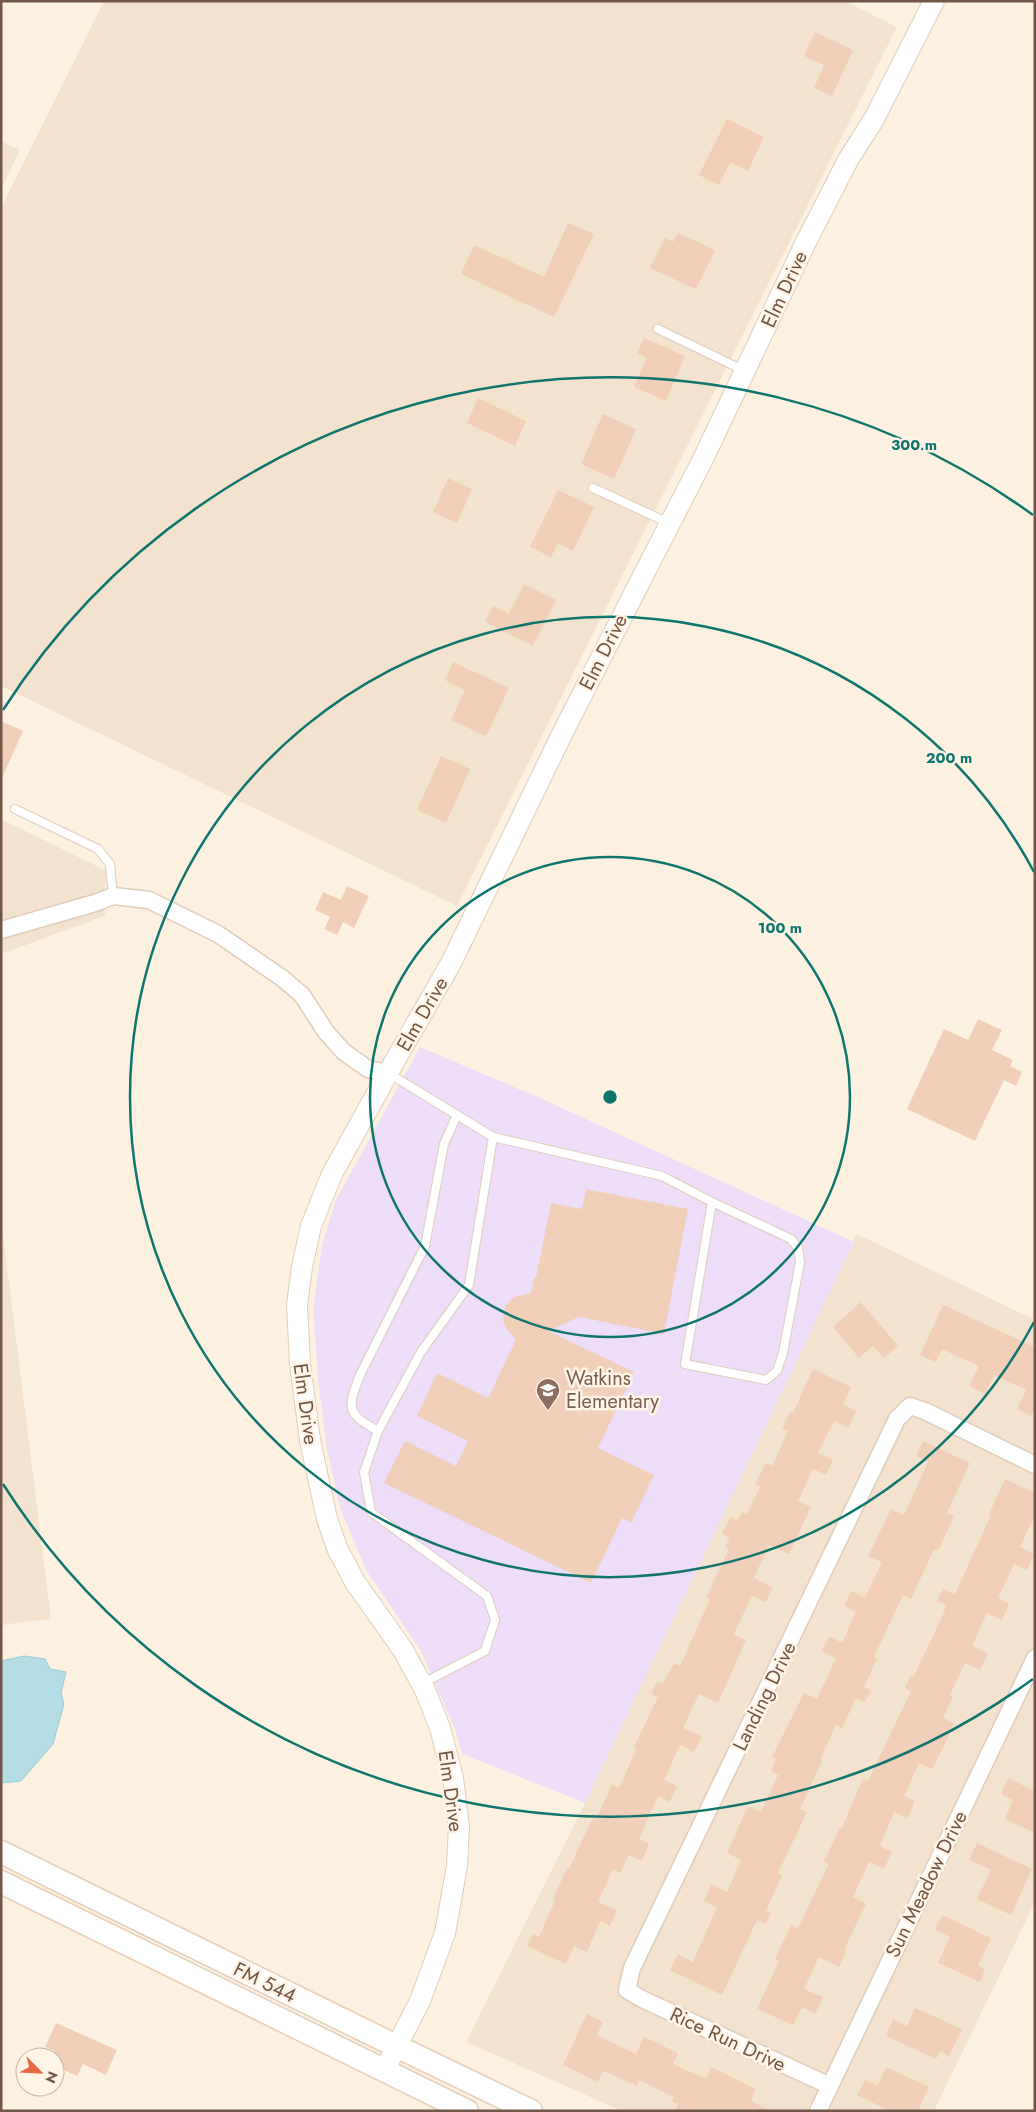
<svg xmlns="http://www.w3.org/2000/svg" width="1036" height="2112" font-family="Jost,sans-serif">
<rect width="100%" height="100%" fill="#fcf1e0"/>
<g fill="#f3e3ce">
<polygon points="104,1 845,1 897,27 457,906 1,686 1,208"/>
<polygon points="1,141 20,150 1,189"/>
<polygon points="1,819 107,871 104,893 105,916 1,954"/>
<polygon points="1,1218 51,1619 1,1625"/>
<polygon points="857,1234 1035,1320 1035,1902 934,2111 622,2111 466,2042 587,1799"/>
</g>
<polygon fill="#eeddf8" points="420,1047 540,1098 854,1242 585,1803 462,1754 455,1729 421,1651 366,1570 340,1508 326,1444 318,1378 313,1308 322,1245 336,1200"/>
<polygon fill="#b5dde5" stroke="#9bcdd7" points="24,1656 45,1659 50,1669 66,1672 61,1693 64,1704 53,1744 21,1781 1,1783 1,1661"/>
<g fill="#f1cfb8">
<polygon points="815,32 853,50 832,96 814,88 824,65 804,56"/>
<polygon points="727,119 764,137 748,171 730,162 719,185 699,175"/>
<polygon points="568,223 594,234 554,317 461,274 474,245 544,277"/>
<polygon points="678,233 715,250 696,289 650,268 665,238 673,242"/>
<polygon points="644,338 685,356 666,401 634,387 647,358 637,353"/>
<polygon points="478,398 526,421 515,446 467,423"/>
<polygon points="603,414 636,429 614,479 581,464"/>
<polygon points="448,478 472,489 457,523 433,512"/>
<polygon points="558,490 594,507 573,551 558,543 551,557 530,547"/>
<polygon points="524,584 556,600 533,646 485,622 493,606 509,614"/>
<polygon points="453,662 509,688 486,736 451,720 465,690 445,680"/>
<polygon points="1,721 23,731 1,780"/>
<polygon points="441,756 470,769 446,823 417,810"/>
<polygon points="347,886 369,896 354,928 343,922 337,935 324,929 330,917 315,910 323,892 341,900"/>
<polygon points="978,1019 1002,1030 992,1050 1013,1060 1010,1066 1022,1072 1016,1086 1004,1080 975,1141 907,1109 944,1029 968,1040"/>
<polygon points="586,1189 688,1209 664,1334 579,1317 548,1331 634,1372 598,1448 654,1475 631,1523 622,1518 591,1583 384,1483 405,1441 456,1466 468,1441 417,1416 437,1373 488,1398 516,1340 506,1328 503,1321 505,1306 514,1297 531,1293 534,1278 536,1278 551,1203 582,1209"/>
<polygon points="861,1302 898,1346 884,1358 873,1346 859,1358 833,1327"/>
<polygon points="943,1305 1035,1347 1035,1408 1031,1416 1017,1409 1026,1390 994,1375 985,1394 969,1386 979,1366 942,1349 936,1362 920,1355"/>
<polygon points="813,1369 851,1387 843,1405 856,1411 848,1428 834,1421 818,1453 833,1460 826,1475 813,1469 798,1501 811,1507 789,1554 769,1545 754,1578 773,1587 766,1602 752,1596 734,1634 746,1640 718,1703 699,1694 683,1728 702,1736 694,1752 680,1745 664,1780 677,1786 670,1802 658,1796 639,1839 649,1844 642,1861 629,1855 620,1873 613,1869 598,1902 617,1910 610,1926 600,1921 587,1952 574,1946 566,1964 527,1946 533,1934 539,1937 555,1901 553,1899 567,1868 569,1869 586,1832 593,1818 596,1819 612,1785 619,1788 637,1748 634,1747 658,1697 651,1694 657,1682 663,1684 674,1663 680,1666 710,1599 706,1597 729,1549 725,1547 730,1538 722,1534 730,1517 738,1520 742,1512 747,1514 760,1487 755,1484 766,1463 772,1466 788,1431 782,1428 790,1412 793,1413"/>
<polygon points="923,1441 970,1463 947,1513 954,1516 938,1551 934,1549 911,1599 903,1595 874,1657 877,1659 864,1687 871,1690 865,1702 856,1698 842,1728 836,1725 820,1760 822,1761 800,1809 807,1812 778,1873 782,1875 766,1911 771,1913 766,1924 757,1920 722,1995 670,1970 678,1954 693,1962 717,1907 704,1901 711,1884 727,1892 741,1860 727,1853 748,1806 761,1812 778,1775 771,1771 776,1759 772,1757 804,1693 817,1699 836,1658 822,1651 829,1636 842,1643 856,1612 844,1606 851,1591 865,1598 882,1562 868,1556 891,1509 904,1515 928,1462 916,1456"/>
<polygon points="1005,1479 1035,1493 1035,1515 1020,1547 1034,1554 1027,1570 1014,1564 998,1598 1009,1604 1002,1620 987,1613 972,1646 988,1654 980,1670 965,1663 950,1695 953,1696 943,1718 954,1723 948,1738 932,1769 919,1763 904,1796 915,1801 908,1818 894,1812 880,1846 892,1852 884,1869 869,1862 853,1897 866,1904 844,1950 846,1951 839,1967 819,1957 804,1989 823,1997 815,2014 802,2007 793,2025 757,2009 779,1961 775,1959 791,1925 798,1928 829,1864 824,1862 840,1827 842,1828 863,1778 868,1781 911,1691 905,1688 910,1676 913,1678 943,1615 946,1605 937,1601 943,1589 955,1594 991,1515 989,1514"/>
<polygon points="1008,1778 1035,1791 1035,1833 1005,1819 1013,1800 1001,1794"/>
<polygon points="977,1843 1032,1869 1011,1915 977,1899 991,1870 969,1860"/>
<polygon points="942,1915 991,1938 978,1966 985,1969 980,1982 938,1963 950,1937 935,1930"/>
<polygon points="915,2008 962,2029 949,2056 940,2051 936,2059 886,2036 893,2019 907,2026"/>
<polygon points="587,2014 603,2022 597,2035 636,2054 644,2037 678,2053 673,2064 706,2079 711,2067 756,2089 751,2101 771,2111 675,2111 678,2104 672,2102 674,2097 639,2080 637,2086 603,2071 598,2082 563,2065"/>
<polygon points="56,2023 117,2050 106,2075 83,2064 77,2076 55,2066 55,2051 45,2047"/>
<polygon points="886,2067 929,2087 918,2111 890,2111 857,2095 865,2080 878,2086"/>
</g>
<g fill="none" stroke-linecap="round" stroke-linejoin="round">
<g stroke="#e0cdbc" stroke-width="10">
<g id="service">
<polyline points="658,329 745,371"/>
<polyline points="593,488 669,523"/>
<polyline points="15,809 98,849 110,864 113,896"/>
<polyline points="390,1074 493,1137 662,1176 712,1202 685,1364 766,1380 777,1371 783,1353 800,1262 798,1248 791,1239 712,1202"/>
<path d="M378 1431C346 1413 347 1409 360 1375L425 1246 444 1144 457 1115"/>
<polyline points="423,1683 485,1651 495,1620 487,1596 371,1512 364,1472 378,1431 421,1352 469,1285 493,1137"/>
</g>
</g>
<g stroke="#e0cdbc" stroke-width="19">
<g id="minor">
<polyline points="1,930 95,903 113,896 149,900 218,934 282,978 302,995 326,1032 344,1052 368,1069 388,1073"/>
<polyline points="830,2086 642,1999 627,1990 632,1968 897,1419 910,1406 925,1411 1035,1465"/>
<polyline points="818,2111 1035,1658"/>
</g>
</g>
<g stroke="#e0cdbc" stroke-width="22">
<polyline id="tertiary" points="384,2071 420,2001 445,1933 457,1866 459,1827 453,1778 440,1728 425,1690 403,1650 355,1582 337,1548 327,1519 310,1440 300,1364 297,1305 302,1267 311,1226 332,1174 388,1073 451,963 565,728 704,457 805,244 848,160 874,119 934,1"/>
</g>
<g stroke="#e5cfba" stroke-width="25">
<g id="secondary">
<polyline points="1,1852 396,2046 531,2111"/>
<polyline points="1,1882 467,2111"/>
</g>
</g>
<use href="#service" stroke="#fff" stroke-width="8"/>
<use href="#minor" stroke="#fff" stroke-width="16"/>
<use href="#tertiary" stroke="#fff" stroke-width="20"/>
<use href="#secondary" stroke="#fff" stroke-width="22"/>
</g>
<g fill="none" stroke="#0f766e" stroke-width="2.5">
<circle cx="610" cy="1097" r="240"/>
<path d="M1034 1322A480 480 0 1 1 1034 872"/>
<path d="M1033 1679A720 720 0 0 1 3 1484M3 710A720 720 0 0 1 1033 515"/>
</g>
<defs>
<g id="school-pin" transform="scale(1.25)"><path d="M0 17L-7.5 6A9.5 9.5 0 1 1 7.5 6Z" fill="#8d6e63" stroke="#fff5e6"/><path d="M0-5L7-2L0 1L-7-2ZM-4 1L0 2.5L4 1V4Q0 6-4 4Z" fill="#fff"/></g>
</defs>
<g fill-rule="evenodd">
<use href="#school-pin" x="548" y="1390"/>
</g>
<g text-anchor="middle" stroke-width="5" stroke-linejoin="round" paint-order="stroke">
<g font-size="20" fill="#725748" stroke="#fff5e6">
<text transform="translate(784 289) rotate(-65)" y="7">Elm Drive</text>
<text transform="translate(603 652) rotate(-63)" y="7">Elm Drive</text>
<text transform="translate(422 1014) rotate(-60)" y="7">Elm Drive</text>
<text transform="translate(306 1404) rotate(82)" y="7">Elm Drive</text>
<text transform="translate(764 1696) rotate(-64)" y="7">Landing Drive</text>
<text transform="translate(451 1791) rotate(82)" y="7">Elm Drive</text>
<text transform="translate(926 1884) rotate(-64)" y="7">Sun Meadow Drive</text>
<text transform="translate(265 1982) rotate(26)" y="7">FM 544</text>
<text transform="translate(728 2039) rotate(25)" y="7">Rice Run Drive</text>
</g>
<g font-size="20" fill="#785e54" stroke="#fff5e6" text-anchor="start">
<text x="566" y="1385">Watkins<tspan x="566" dy="23">Elementary</tspan></text>
</g>
</g>
<circle cx="610" cy="1097" r="8" fill="#0f766e" stroke="#fff5e6" stroke-width="2.5"/>
<g font-size="15" text-anchor="middle" font-weight="bold" fill="#0f766e" stroke="#fff5e6" stroke-width="5" stroke-linejoin="round" paint-order="stroke">
<text x="914" y="450">300 m</text>
<text x="949" y="763">200 m</text>
<text x="780" y="933">100 m</text>
</g>
<rect width="1036" height="2112" fill="none" stroke="#725748" stroke-width="5"/>
<g transform="translate(40 2072) rotate(114)"><circle r="24" fill="#fff5e6" stroke="#c7b6a7"/>
<path d="M0-4L9 19L0 12L-9 19Z" fill="#e66b44"/>
<text y="-8" font-size="14" font-weight="bold" text-anchor="middle" fill="#725748">N</text>
</g>
</svg>
